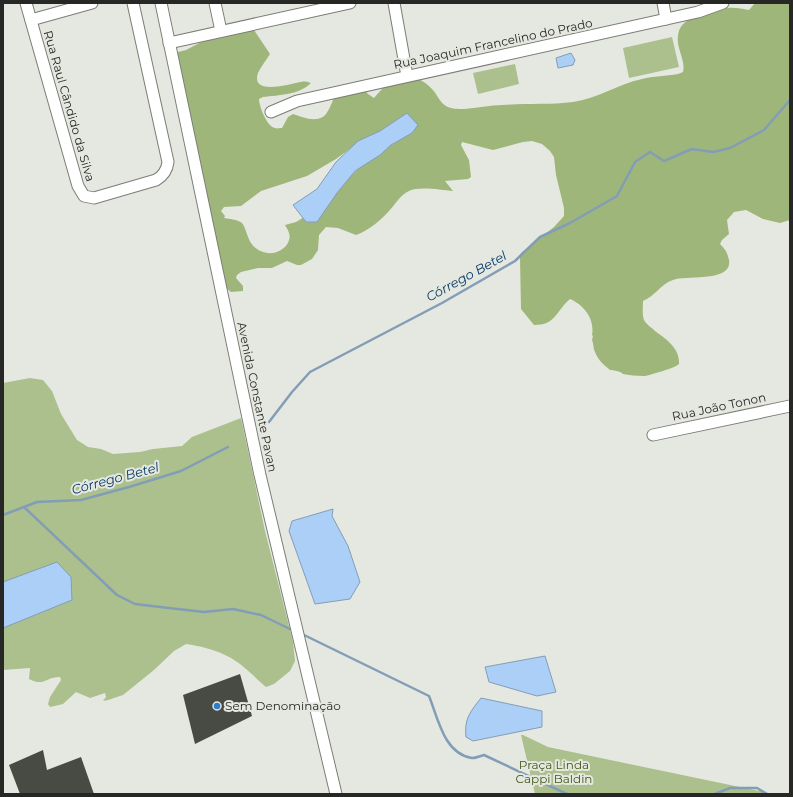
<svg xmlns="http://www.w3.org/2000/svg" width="793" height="797" font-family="Montserrat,sans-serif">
<rect width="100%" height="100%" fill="#e5e8e0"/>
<g fill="#abc08d">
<polygon points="672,37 679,67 629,78 623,48"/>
<polygon points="515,64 519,84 478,94 473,73"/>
<path d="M30 378 43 380 52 391 61 414 77 440 88 447 101 449 113 454 140 452 153 449 182 446 192 437 241 418 265 531 293 642 295 661 290 671 274 684 266 687C253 676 242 663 227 656 214 649 199 646 186 644L174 651 154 670 123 695 108 700 103 701 106 697 105 693 90 698 76 692 63 704 50 707 48 704 50 697 61 680 60 677C45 677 45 687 29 679L30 668 3 670V383Z"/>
<polygon points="521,735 523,735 548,747 773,794 535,794"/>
</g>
<path fill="#9fb67b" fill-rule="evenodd" d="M755 3H790V220L780 223 763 219 746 210 734 212 727 220 729 234 722 240 720 244C726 250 727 252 729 260 733 283 685 275 673 280 661 284 655 296 643 301 643 306 642 315 644 320 646 324 652 328 655 331 666 339 680 348 679 364L676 366C673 368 648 376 644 376 636 376 629 375 623 374 620 371 613 370 610 370 604 365 598 360 595 352 593 348 594 345 592 340L593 336 592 335C595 319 584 305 570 299 556 311 556 325 534 325L521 309 520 258H517L522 252 554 227 564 216V208L556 175 554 157 550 151 542 144 532 141 523 142 493 150 462 142 461 145 469 160 471 177 468 179 445 181 453 191C441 190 419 186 409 191 400 195 395 205 389 211 381 220 368 231 356 235L338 228 326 227 319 235 318 250 312 259 301 265H297L287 261 272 268H258L241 272 237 275 236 278 243 286V291L231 292 225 287 175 55 178 52 186 50 207 39 250 24 270 54C266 60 261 67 258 73 250 97 293 83 301 82 305 81 308 82 311 83 299 95 279 95 263 97L259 99C259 106 267 127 275 128 277 129 279 128 282 128L288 117 293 114C302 117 318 124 326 114 329 110 332 103 334 97L364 89 368 94 374 98C391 77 412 68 432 89 437 94 440 103 446 106 451 109 458 109 464 109 477 108 490 105 503 105 526 103 550 105 573 102 597 99 618 84 642 79 653 76 666 76 678 74L683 72C686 61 676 48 678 36 680 16 702 16 716 12 720 11 724 8 728 8 734 7 743 9 749 10ZM398 134 339 186 327 203 296 222 285 225C288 230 291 235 289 240 288 245 283 249 279 251 269 256 257 252 251 243 247 237 246 228 242 223 237 219 229 219 224 218L225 216 221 211 224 207 241 206 261 191 307 176 336 159 362 140Z"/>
<g fill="#abcff6" stroke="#839db7">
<polygon points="571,53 575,60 573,65 558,68 556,58"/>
<polygon points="407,113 418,125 412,133 391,145 380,155 355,171 337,193 317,222 306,222 293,205 317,189 336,162 358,141 380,131"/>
<polygon points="333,509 332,516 348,546 360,582 350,599 315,604 289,531 292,521"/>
<polygon points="57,562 71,577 72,600 3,628 3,582"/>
<polygon points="545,656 556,692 537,696 489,682 485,667"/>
<path d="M481 698 542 711V727L473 741 466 737C464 719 470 712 481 698Z"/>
</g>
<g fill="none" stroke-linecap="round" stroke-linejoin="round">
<g stroke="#839db7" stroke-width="2.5">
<polyline points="269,422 292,392 310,372 442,303 515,261 540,237 570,223 617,196 635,162 650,152 664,161 692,149 713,152 730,148 764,130 790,100"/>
<polyline points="24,507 117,595 135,604 160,607 204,612 233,609 261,615 294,631"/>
<polyline points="3,515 37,502 81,500 129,487 181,471 228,447"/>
<path d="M302 634 429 696C438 718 444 754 472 758 476 758 481 756 484 755L567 794"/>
<polyline points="715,794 730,788 757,788 767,794"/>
</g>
</g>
<g fill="#484b44">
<polygon points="240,674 252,716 195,744 183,695"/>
<polygon points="43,750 47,770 81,757 94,794 20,794 9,765"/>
</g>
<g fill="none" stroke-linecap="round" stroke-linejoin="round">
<g stroke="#7b7e76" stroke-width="13">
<g id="minor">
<path d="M26 3 78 186 84 196 94 198 156 180C163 176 167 171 168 162L133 3"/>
<polyline points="161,3 260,475 336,794"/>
<polyline points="215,3 221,31"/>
<polyline points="394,3 407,76"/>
<polyline points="663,3 666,19"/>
<polyline points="31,20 92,3"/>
<polyline points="169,43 350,3"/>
<polyline points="271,112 297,101 698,12 723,3"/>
<polyline points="653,435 790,406"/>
</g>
</g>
<use href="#minor" stroke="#fff" stroke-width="11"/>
</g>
<circle fill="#2b7ecd" stroke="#e5e8e0" stroke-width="1.5" cx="217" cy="706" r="4"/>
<g text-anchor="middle" stroke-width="4" stroke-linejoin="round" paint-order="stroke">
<g font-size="12" fill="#272825" stroke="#e5e8e0">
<text transform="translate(493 44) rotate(-12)" y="4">Rua Joaquim Francelino do Prado</text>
<text transform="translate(69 106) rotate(74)" y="4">Rua Raul Cândido da Silva</text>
<text transform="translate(257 397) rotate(78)" y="4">Avenida Constante Pavan</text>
<text transform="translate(719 407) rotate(-12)" y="4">Rua João Tonon</text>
</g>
<g font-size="12" fill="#272825" stroke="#e5e8e0" text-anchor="start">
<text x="225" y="710">Sem Denominação</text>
</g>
<g font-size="12" fill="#435819" stroke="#e5e8e0">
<text x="554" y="769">Praça Linda<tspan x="554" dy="14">Cappi Baldin</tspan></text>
</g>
<g font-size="13" font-style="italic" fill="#073965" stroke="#e5e8e0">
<text transform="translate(466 276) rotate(-29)" y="5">Córrego Betel</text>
<text transform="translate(115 478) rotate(-15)" y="5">Córrego Betel</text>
</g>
</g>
<rect width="793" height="797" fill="none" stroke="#272825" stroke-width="8"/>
</svg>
